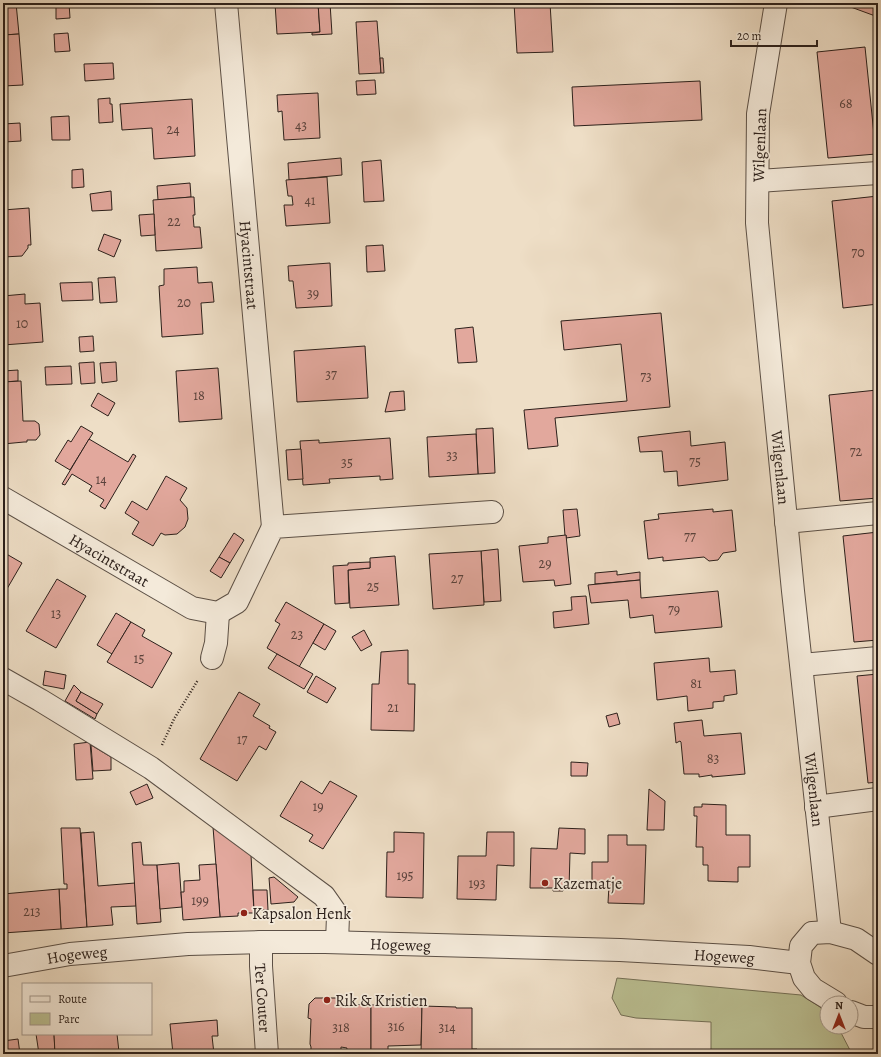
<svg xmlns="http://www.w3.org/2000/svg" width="881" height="1057" font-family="Alegreya,serif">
<rect width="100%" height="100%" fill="#eedec6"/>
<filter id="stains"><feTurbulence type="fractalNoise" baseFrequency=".005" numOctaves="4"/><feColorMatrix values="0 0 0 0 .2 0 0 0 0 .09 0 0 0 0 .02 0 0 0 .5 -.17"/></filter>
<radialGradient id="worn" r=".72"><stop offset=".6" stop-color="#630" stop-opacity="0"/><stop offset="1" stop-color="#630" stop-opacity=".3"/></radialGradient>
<polygon fill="#bbc093" stroke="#747057" points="617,978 801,995 820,1007 827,1015 827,1027 838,1027 852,1054 711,1054 711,1022 636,1018 621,1015 612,998"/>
<g fill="#e2a89d" stroke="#2c201b">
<polygon points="3,3 16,3 19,34 3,35"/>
<polygon points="56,3 69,3 70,18 56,19"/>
<polygon points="275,3 318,3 320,32 277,34"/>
<polygon points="318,3 330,3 332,34 312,35 312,33 320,32"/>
<polygon points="514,3 550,3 553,52 517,53"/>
<polygon points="849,3 878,3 878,17 848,6"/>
<polygon points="377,21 381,73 359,74 356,22"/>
<polygon points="68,33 70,51 55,52 54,34"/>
<polygon points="19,34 23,85 3,86 3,35"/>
<polygon points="865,47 876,154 828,158 817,52"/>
<polygon points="380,58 383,58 384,73 381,73"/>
<polygon points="113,63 114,79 85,81 84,64"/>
<polygon points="375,80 376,94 357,95 356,81"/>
<polygon points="700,81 702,120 574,126 572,87"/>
<polygon points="318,93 320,138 284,140 282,111 278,112 277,95"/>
<polygon points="110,98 110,104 112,104 113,122 99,123 98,99"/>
<polygon points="192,99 195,156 154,159 152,128 122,130 120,104"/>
<polygon points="69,116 70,140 52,140 51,117"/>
<polygon points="20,123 21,141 4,142 3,124"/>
<polygon points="3,124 7,176 3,176"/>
<polygon points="341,158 342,175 289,180 288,163"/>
<polygon points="381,160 384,201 364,202 362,162"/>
<polygon points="83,169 84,187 72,188 72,170"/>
<polygon points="327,177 330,223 286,226 284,205 293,205 292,196 288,196 286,180"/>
<polygon points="190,183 191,197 158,200 157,186"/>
<polygon points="111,191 112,210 92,211 90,194"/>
<polygon points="878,196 878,304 843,308 832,201"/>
<polygon points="191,197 194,197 195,215 193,215 194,227 200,227 202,248 156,251 153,200"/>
<polygon points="29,208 31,245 28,245 28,248 22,256 3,257 3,210"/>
<polygon points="154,214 155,235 141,236 139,215"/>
<polygon points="104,234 121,240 114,257 98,250"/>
<polygon points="383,245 385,271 367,272 366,246"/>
<polygon points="330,263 332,306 296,308 293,281 289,281 288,266"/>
<polygon points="197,267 198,283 212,282 214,302 201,303 203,334 162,337 159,286 164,285 164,269"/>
<polygon points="115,277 117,302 100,303 98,278"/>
<polygon points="92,282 93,300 62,301 60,283"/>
<polygon points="25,294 25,304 40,303 43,342 3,345 3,296"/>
<polygon points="661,313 670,407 555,418 558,446 528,449 524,410 627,401 621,344 564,350 561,321"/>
<polygon points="473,327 477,362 458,363 455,329"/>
<polygon points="93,336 94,351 80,352 79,337"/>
<polygon points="365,346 368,398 297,402 294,351"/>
<polygon points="94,362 95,383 81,384 79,363"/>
<polygon points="116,362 117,381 102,383 100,363"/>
<polygon points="71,366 72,384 46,385 45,367"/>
<polygon points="218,368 222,419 179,422 176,371"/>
<polygon points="18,370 18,381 3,382 3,371"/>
<polygon points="21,381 23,421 35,421 39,424 40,435 36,440 27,440 27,442 24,442 3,444 3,382"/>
<polygon points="877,390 878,404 878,498 840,501 829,395"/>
<polygon points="404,391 405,410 385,412 390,392"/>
<polygon points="98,393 115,403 108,416 91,406"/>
<polygon points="81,426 93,433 70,470 55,461 68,440 71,442"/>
<polygon points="493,428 495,473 478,474 476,429"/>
<polygon points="690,431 691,446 725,442 728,480 678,486 677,471 664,472 662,451 640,452 638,437"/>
<polygon points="476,434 478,474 429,477 427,437"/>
<polygon points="390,438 393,479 380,480 380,476 329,479 330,483 303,485 300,441 319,440 319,443"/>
<polygon points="89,439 128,462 133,454 136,456 105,509 100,506 104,500 89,491 92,486 72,474 65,485 62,484"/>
<polygon points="301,449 303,479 288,480 286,450"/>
<polygon points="166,476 187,488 180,500 187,508 188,519 185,527 177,534 165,535 161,533 153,546 132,534 139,522 125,513 132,501 147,510"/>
<polygon points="577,509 580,536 566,538 566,535 565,536 563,510"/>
<polygon points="713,509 713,512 732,510 736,551 723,553 718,560 709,561 704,557 663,561 663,557 648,559 644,521 659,519 658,514"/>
<polygon points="878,532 878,640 854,642 843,536"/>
<polygon points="234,533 244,540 230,563 219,557"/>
<polygon points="566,535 571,584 555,586 554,580 523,582 519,546 548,543 548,537"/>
<polygon points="498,549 501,601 484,602 481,551"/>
<polygon points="481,551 484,605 433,609 429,554"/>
<polygon points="3,552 22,563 4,594 3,594"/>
<polygon points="395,556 399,605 350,608 348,570 370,568 370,558"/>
<polygon points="219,557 230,563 221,578 210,571"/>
<polygon points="370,562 370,568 348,570 349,603 335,604 333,566 348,565 348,563"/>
<polygon points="617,571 617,575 640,572 640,580 595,584 595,573"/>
<polygon points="57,579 86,596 56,648 26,631"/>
<polygon points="640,580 641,598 718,591 722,627 655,633 653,615 630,618 628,600 591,603 588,585"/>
<polygon points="586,596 589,624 554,628 553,612 572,610 571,597"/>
<polygon points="286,602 324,624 299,667 267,648 280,624 275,621"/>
<polygon points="116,613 131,622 112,654 97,645"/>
<polygon points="131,622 145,630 142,636 172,653 152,688 107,662"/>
<polygon points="324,624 336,631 325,650 313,643"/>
<polygon points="364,630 372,645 361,651 352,637"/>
<polygon points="408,650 408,684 415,684 414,731 371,730 372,684 379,684 381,652"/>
<polygon points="277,654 313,674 304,689 268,668"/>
<polygon points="709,658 710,672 735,670 737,694 724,696 724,701 713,702 713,708 688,711 687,696 657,700 654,663"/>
<polygon points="45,671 66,675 64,689 43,685"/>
<polygon points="878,674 878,782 868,783 857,676"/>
<polygon points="316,676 336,688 327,703 307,692"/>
<polygon points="74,685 81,692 76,701 97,714 95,719 65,701"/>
<polygon points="81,692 103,704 97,714 76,701"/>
<polygon points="239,692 260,704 253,716 270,726 269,728 276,732 266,750 259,746 237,781 200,759"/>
<polygon points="617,713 620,724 609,727 606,716"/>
<polygon points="702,720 704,736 741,733 745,774 712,777 712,775 699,777 699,774 684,774 681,742 680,741 676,743 674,723"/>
<polygon points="90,742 93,779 76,780 74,744"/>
<polygon points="91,745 111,757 111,770 93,771"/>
<polygon points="571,762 588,763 587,776 571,776"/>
<polygon points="301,781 322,794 330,781 357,796 323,849 309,841 313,835 280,816"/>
<polygon points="147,784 153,798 136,805 130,792"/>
<polygon points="649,789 665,801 664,830 647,830"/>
<polygon points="702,804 726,805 726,835 750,835 750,867 738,867 738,882 708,881 708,865 703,865 703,847 696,847 697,816 694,816 694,807 702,807"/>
<polygon points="213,827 251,855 254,913 238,913 238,916 220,917"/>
<polygon points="61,828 80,828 87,927 61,929 59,889 67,889 67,884 64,884"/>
<polygon points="559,828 585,829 585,854 570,853 569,889 563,889 563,891 553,891 553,888 530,888 531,848 557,849"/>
<polygon points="94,832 98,886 135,883 136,906 111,907 113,925 87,927 81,833"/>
<polygon points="394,832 424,833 423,898 386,897 387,852 394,852"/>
<polygon points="487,832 514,832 514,866 497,865 496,900 457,899 458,856 486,856"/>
<polygon points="608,835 627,835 627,845 646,845 644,904 608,903 609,885 592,885 592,862 608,862"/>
<polygon points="141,842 143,865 157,865 161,922 137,924 132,843"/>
<polygon points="179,863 182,907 160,909 157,865"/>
<polygon points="216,864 220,917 183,920 181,892 184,892 184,881 200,880 199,865"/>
<polygon points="274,877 298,897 294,902 271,904 269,878"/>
<polygon points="59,889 61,929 3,933 3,894"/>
<polygon points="253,890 267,890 268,910 254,910"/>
<polygon points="315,998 342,998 343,1004 371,1005 371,1054 346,1054 347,1048 341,1047 341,1054 311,1053 311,1047 310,1044 311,1019 308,1018 309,1004"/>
<polygon points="371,1005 422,1006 421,1045 388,1046 388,1054 371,1054"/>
<polygon points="422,1006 456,1007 456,1008 472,1008 472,1049 477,1049 477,1054 421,1054"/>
<polygon points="217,1020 218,1036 212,1036 214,1054 173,1054 170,1024"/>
<polygon points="36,1034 54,1034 55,1052 39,1054"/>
<polygon points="54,1034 117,1034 119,1052 106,1053 106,1054 55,1054"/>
<polygon points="18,1039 20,1054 3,1054 3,1041"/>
</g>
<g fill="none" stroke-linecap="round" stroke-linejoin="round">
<g stroke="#5c5046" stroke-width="24">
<g id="minor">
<path id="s1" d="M226 3 273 527"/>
<path id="s2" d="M776 3 758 114 757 223 793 591 830 932"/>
<polyline points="758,181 878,173"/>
<path id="s3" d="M3 498 192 608 218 613 237 602 273 527 492 512"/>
<polyline points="786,522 878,513"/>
<polyline points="212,658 216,643 218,613"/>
<polyline points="802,665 878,658"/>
<polyline points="3,679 40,700 151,768 324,896 338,916 337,942"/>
<polyline points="816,807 878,799"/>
<path id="s4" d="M261 942V966L267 1054"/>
<path id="s5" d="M3 966 70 954 188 944 261 942H325L620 950 749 957 799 963"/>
<polyline points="836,1003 813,989 804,978 799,963 801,946 812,933 830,932 856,939 878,954"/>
<polyline points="851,1012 864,1017 878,1017"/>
</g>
</g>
<polyline stroke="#2c201b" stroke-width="2.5" stroke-dasharray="1 2" stroke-linecap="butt" points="162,745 174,719 198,680"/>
<use href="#minor" stroke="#f4eada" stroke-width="22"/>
</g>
<g fill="#8f2418" stroke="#f4eada" stroke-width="1.5">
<circle cx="545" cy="883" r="4"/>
<circle cx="244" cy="913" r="4"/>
<circle cx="327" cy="1000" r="4"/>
</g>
<g text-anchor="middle" stroke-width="3.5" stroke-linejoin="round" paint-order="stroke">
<g font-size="14" fill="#5a423c">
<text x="846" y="108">68</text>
<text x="301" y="130">43</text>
<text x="173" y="134">24</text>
<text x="310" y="205">41</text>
<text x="174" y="226">22</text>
<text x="858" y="257">70</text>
<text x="313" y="298">39</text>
<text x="184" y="307">20</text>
<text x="22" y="328">10</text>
<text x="331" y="379">37</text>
<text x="646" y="381">73</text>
<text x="199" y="400">18</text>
<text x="856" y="456">72</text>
<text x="452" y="460">33</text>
<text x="695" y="466">75</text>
<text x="347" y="467">35</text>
<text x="101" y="484">14</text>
<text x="690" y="541">77</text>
<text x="545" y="568">29</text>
<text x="457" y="583">27</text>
<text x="373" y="591">25</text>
<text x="674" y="614">79</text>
<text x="56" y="618">13</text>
<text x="297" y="639">23</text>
<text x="139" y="663">15</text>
<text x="696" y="688">81</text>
<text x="393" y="712">21</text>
<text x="242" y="744">17</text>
<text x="713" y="763">83</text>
<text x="318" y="811">19</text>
<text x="405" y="880">195</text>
<text x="477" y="888">193</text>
<text x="200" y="905">199</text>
<text x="32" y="916">213</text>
<text x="396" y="1031">316</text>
<text x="341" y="1032">318</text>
<text x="447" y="1032">314</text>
</g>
<g font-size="16" fill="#2c201b" stroke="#f4eada">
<text transform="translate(759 145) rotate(-88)" y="6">Wilgenlaan</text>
<text dy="6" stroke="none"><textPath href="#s1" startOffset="263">Hyacintstraat</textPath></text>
<text dy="6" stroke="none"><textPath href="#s2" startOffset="467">Wilgenlaan</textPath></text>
<text dy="6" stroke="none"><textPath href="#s3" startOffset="123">Hyacintstraat</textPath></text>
<text dy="6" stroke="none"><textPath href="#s2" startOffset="791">Wilgenlaan</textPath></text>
<text dy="6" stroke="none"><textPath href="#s5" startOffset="399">Hogeweg</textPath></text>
<text dy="6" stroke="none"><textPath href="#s5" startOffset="75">Hogeweg</textPath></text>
<text dy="6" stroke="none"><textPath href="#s5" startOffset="723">Hogeweg</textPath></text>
<text dy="6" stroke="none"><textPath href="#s4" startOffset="56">Ter Couter</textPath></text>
</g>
<g font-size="16" fill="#2c201b" stroke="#f4eada" text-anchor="start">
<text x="553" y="889">Kazematje</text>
<text x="252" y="919">Kapsalon Henk</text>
<text x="335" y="1006">Rik &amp; Kristien</text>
</g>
</g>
<rect width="881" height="1057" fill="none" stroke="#eedec6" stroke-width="16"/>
<rect x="4" y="4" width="873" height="1049" fill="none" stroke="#2c201b" stroke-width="2"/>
<rect x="8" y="8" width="865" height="1041" fill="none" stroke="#2c201b"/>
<rect x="22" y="983" width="130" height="52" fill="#f4eada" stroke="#a4998e"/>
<rect x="30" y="996" width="20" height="6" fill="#f4eada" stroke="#a4998e"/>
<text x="58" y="1003" font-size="12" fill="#2c201b">Route</text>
<rect x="30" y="1013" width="20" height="12" fill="#bbc093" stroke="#a4998e"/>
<text x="58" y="1023" font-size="12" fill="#2c201b">Parc</text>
<g transform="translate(839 1015)"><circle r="19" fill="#f4eada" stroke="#a4998e"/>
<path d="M0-3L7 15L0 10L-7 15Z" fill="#8f2418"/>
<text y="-6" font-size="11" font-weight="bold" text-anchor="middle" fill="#2c201b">N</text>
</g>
<path d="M731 40v6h86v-6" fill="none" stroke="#2c201b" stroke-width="2"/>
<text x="737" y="40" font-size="12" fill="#2c201b" stroke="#f4eada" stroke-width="3" paint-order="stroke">20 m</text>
<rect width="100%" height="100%" filter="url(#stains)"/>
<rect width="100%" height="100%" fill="url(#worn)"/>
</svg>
